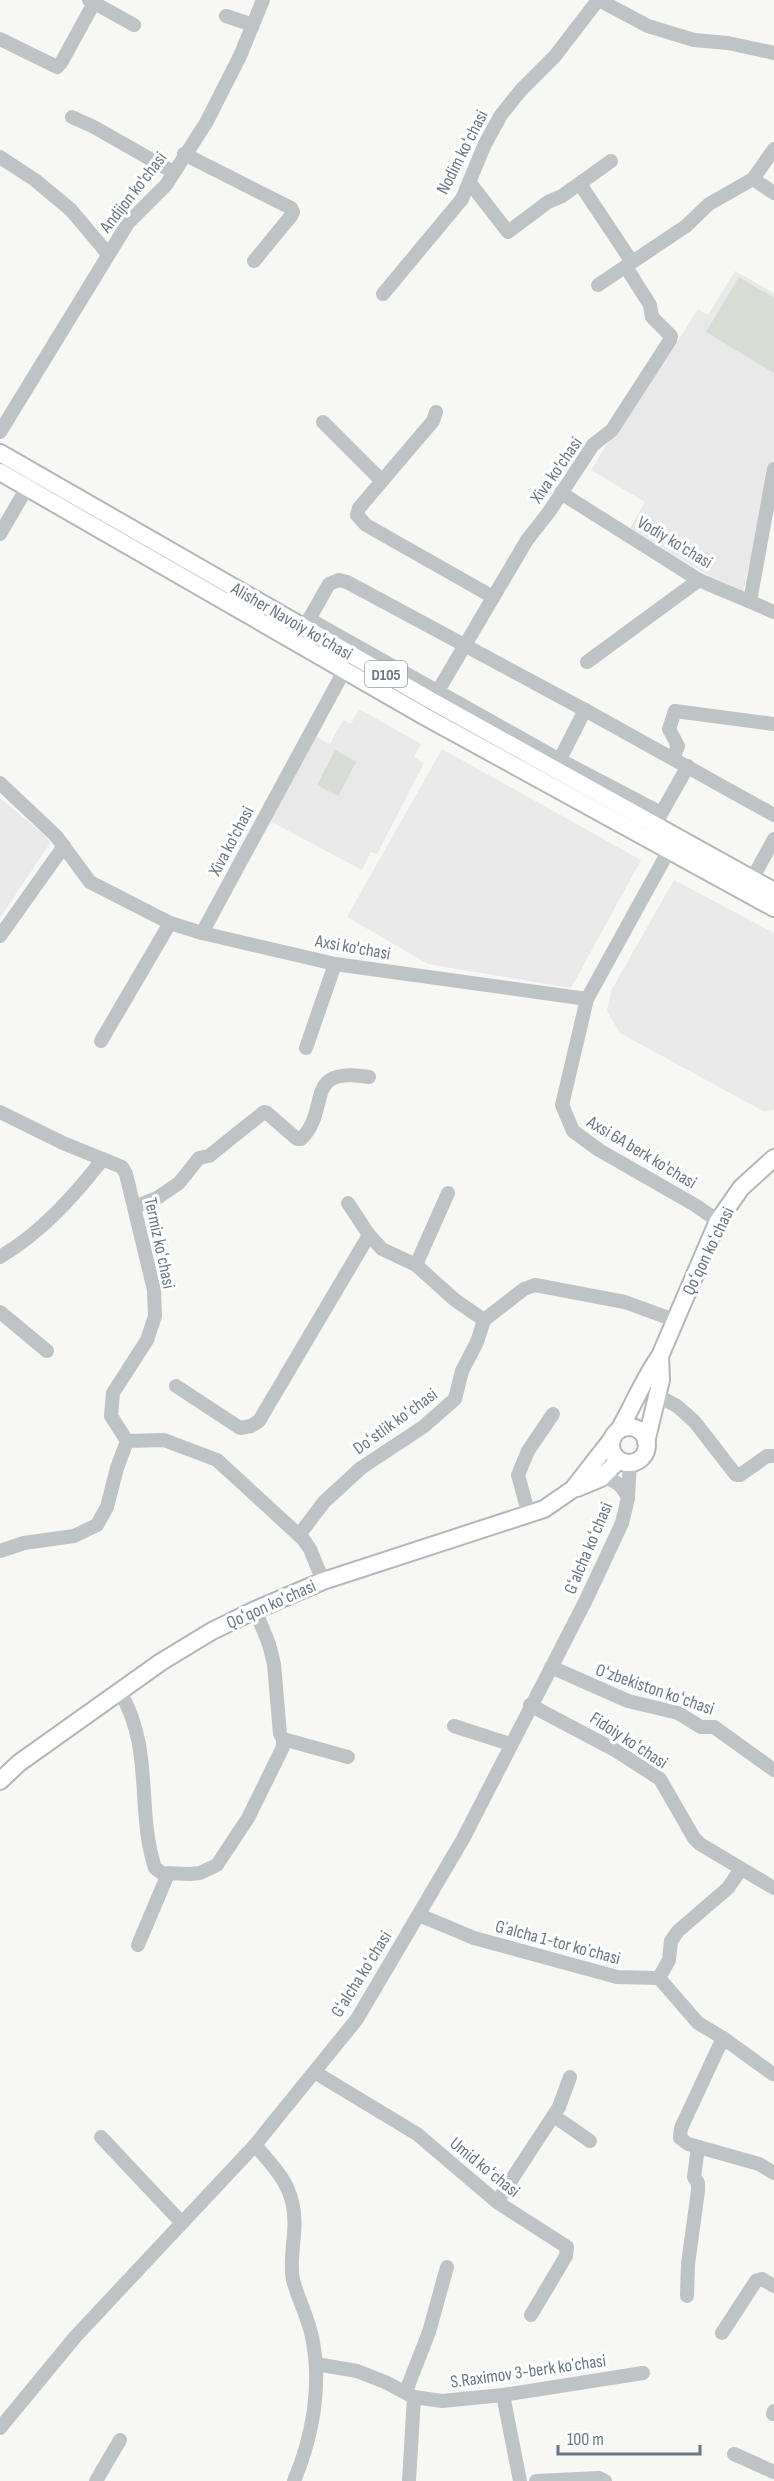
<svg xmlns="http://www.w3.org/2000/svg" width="774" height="2481" font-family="'Sofia Sans Condensed',sans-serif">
<rect width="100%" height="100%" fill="#f7f7f4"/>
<g fill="#e8e9e8">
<polygon points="735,271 774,293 774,458 743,592 706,574 630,528 645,502 591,470 672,338 678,341 698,309 708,315"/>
<polygon points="359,709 421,744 414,757 424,763 377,854 371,852 362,870 268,820 313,735 330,744 343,720 351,724"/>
<polygon points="442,749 641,860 571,988 428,964 347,917"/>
<polygon points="0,798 43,834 50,843 0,918"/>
<polygon points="674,880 774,933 774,1110 763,1111 620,1033 607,1011 611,991"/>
</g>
<g fill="#d7dcd4">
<polygon points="739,277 774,298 774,373 706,332"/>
<polygon points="335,750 356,762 338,796 317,785"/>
</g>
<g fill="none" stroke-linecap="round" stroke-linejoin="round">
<g stroke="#b2b7bb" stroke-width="20">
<g id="major">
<polyline points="0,453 432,701 774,891"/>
<polyline points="0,472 424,716 774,908"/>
<circle cx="629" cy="1445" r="18"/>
<path d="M619 1430C633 1406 644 1378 660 1356L718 1221 741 1188 774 1158"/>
<polyline points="646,1442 661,1380 660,1356"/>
<polyline points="577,1488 601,1478 619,1460"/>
<polyline points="0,1781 19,1763 161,1662 212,1631 255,1610 323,1581 544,1509 573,1489 612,1439"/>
</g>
</g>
<g stroke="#bec3c6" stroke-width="14">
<polyline points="89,0 134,25"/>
<polyline points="599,0 648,26 694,40 728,43 774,53"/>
<polyline points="226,16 253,25"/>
<polyline points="0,39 57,67 61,63 94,3"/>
<polyline points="72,117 94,127 173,172"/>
<polyline points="184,154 291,208 293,212 291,216 254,261"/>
<polyline points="0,157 35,180 71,210 108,254"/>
<polyline points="753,179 774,193"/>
<polyline points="470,183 508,232 548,202 562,196 611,161"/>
<polyline points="580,184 632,262"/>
<polyline points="598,285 686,226 709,204 753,179 774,149"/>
<polyline points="383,294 462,199 485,144 501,115 521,90 555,56 598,0"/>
<polyline points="436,412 433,421 359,508 357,515 366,525 493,597"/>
<polyline points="323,422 382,481"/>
<polyline points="0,432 128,223 166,185 206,123 240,56 263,0"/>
<polyline points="561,493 699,580 774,612"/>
<polyline points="0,534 32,479"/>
<polyline points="750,601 774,469"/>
<polyline points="309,619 560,760 661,813"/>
<polyline points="304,628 329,584 339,580 347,582 585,710 774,815"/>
<polyline points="587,662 699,580"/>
<polyline points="432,701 527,540 549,512 593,445 612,430 670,340 671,336 652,317 650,305 626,267"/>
<polyline points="673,758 678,746 669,729 675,711 774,724"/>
<polyline points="556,767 585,710"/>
<polyline points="0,783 56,836 90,882 170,923 202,933 335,964 587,999 669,850"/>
<polyline points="658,819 688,766"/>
<polyline points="752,879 774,839"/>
<polyline points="202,933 344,671"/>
<polyline points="0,936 64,846"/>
<polyline points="587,999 562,1105 573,1131 599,1150 695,1205 718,1221"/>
<polyline points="101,1041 170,923"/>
<polyline points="306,1048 335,964"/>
<polyline points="0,1112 63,1143 122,1167 126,1174 154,1290 155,1316 147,1340 113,1393 111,1416 127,1441 164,1440 217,1460 303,1539 310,1549 323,1581"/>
<polyline points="348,1203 369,1235 382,1249 416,1265 455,1300 484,1320 524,1289 535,1285 625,1302 674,1320"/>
<path d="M134 1207 157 1198 179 1183 199 1158 209 1156 264 1112 267 1113 297 1139H301C332 1109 301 1066 369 1077"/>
<path d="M0 1257C42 1232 73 1197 103 1159"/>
<polyline points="416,1265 448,1193"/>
<polyline points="0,1312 47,1351"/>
<polyline points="176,1386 240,1428 251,1426 259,1421 369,1235"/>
<polyline points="656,1395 677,1406 694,1421 736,1475 740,1475 767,1456 774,1456"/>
<path d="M601 1478C615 1479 622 1485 628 1498"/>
<polyline points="529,1515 518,1475 528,1451 553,1414"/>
<polyline points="299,1535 324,1502 361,1468 423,1427 455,1399 462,1371 477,1342 484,1320"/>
<polyline points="0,1551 24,1543 74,1536 97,1525 107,1507 117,1468 127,1441"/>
<polyline points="551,1667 628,1701 678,1713 701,1727 714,1727 774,1770"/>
<path d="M120 1692C154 1749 136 1810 155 1868L162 1873 190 1874 200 1873 217 1865 248 1818 283 1747V1739L280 1734 274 1664 269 1644 255 1610"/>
<polyline points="530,1705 615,1750 660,1779 694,1838 700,1844 774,1888"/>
<polyline points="454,1726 510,1744"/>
<polyline points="283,1739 348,1757"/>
<polyline points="419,1915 474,1938 617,1977 659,1978 669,1960 671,1941 678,1931 728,1888 741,1869"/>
<polyline points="138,1945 168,1874"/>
<polyline points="659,1978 698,2023 723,2038 681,2128 680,2138 688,2144 759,2164 774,2173"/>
<polyline points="723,2038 773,2074"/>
<polyline points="316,2073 417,2134 497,2202 567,2247 566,2256 531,2315"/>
<polyline points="554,2116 590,2141"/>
<polyline points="101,2137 182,2223"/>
<path d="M255 2145C281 2175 298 2192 294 2234 293 2248 290 2266 293 2280 298 2299 308 2317 312 2337 322 2385 313 2436 294 2481"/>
<polyline points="497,2202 559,2107 570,2077"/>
<polyline points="687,2296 688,2264 698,2191 698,2183 694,2177 698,2147"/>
<polyline points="722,2333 756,2281 762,2279 774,2286"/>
<polyline points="316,2364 357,2371 385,2382 414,2397 442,2401 503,2395 643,2373"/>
<polyline points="406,2391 429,2332 447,2267"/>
<polyline points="503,2395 520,2481"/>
<polyline points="773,2414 774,2411"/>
<polyline points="0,2428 76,2336 255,2145 357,2019 463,1839 586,1600 622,1523 628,1498 630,1463"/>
<polyline points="734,2454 774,2472"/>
<polyline points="96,2481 120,2440"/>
<polyline points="409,2481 414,2397"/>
<polyline points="536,2481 599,2478 605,2481"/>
</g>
<use href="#major" stroke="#fff" stroke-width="16"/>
</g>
<g text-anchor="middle" stroke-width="6" stroke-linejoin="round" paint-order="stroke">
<rect fill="#fff" stroke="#95a1a9" stroke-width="1.5" x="365" y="661" width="42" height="26" rx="4.5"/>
<g font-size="16" font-weight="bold" fill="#687984">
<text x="386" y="680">D105</text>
</g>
<g font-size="18" fill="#687984" stroke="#fff">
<text transform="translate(462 152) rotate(-63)" y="6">Nodim koʻchasi</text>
<text transform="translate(133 192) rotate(-52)" y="6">Andijon ko'chasi</text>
<text transform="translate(556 470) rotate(-55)" y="6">Xiva ko'chasi</text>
<text transform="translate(675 542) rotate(31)" y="6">Vodiy ko'chasi</text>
<text transform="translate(292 621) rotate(30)" y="6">Alisher Navoiy ko'chasi</text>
<text transform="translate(231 841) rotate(-62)" y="6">Xiva ko'chasi</text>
<text transform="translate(353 947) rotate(10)" y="6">Axsi ko'chasi</text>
<text transform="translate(642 1152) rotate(31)" y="6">Axsi 6А berk ko'chasi</text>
<text transform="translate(160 1243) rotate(78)" y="6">Termiz koʻchasi</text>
<text transform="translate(708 1251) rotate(-64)" y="6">Qoʻqon koʻchasi</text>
<text transform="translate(395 1421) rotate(-36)" y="6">Doʻstlik koʻchasi</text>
<text transform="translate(588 1548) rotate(-67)" y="6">Gʻalcha koʻchasi</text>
<text transform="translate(271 1604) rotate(-24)" y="6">Qoʻqon koʻchasi</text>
<text transform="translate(655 1689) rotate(19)" y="6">Oʻzbekiston koʻchasi</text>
<text transform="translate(629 1740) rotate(33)" y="6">Fidoiy koʻchasi</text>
<text transform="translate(558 1942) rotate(15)" y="6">Gʼalcha 1-tor koʼchasi</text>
<text transform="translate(361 1974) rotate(-58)" y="6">Gʻalcha koʻchasi</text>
<text transform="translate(485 2167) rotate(39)" y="6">Umid koʻchasi</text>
<text transform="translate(528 2371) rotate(-8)" y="6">S.Raximov 3-berk koʼchasi</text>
</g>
</g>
<path d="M558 2445v9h142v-9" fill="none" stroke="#687984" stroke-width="3"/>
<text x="567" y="2445" font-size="18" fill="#687984" stroke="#ffffff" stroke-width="4.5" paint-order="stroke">100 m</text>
</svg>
